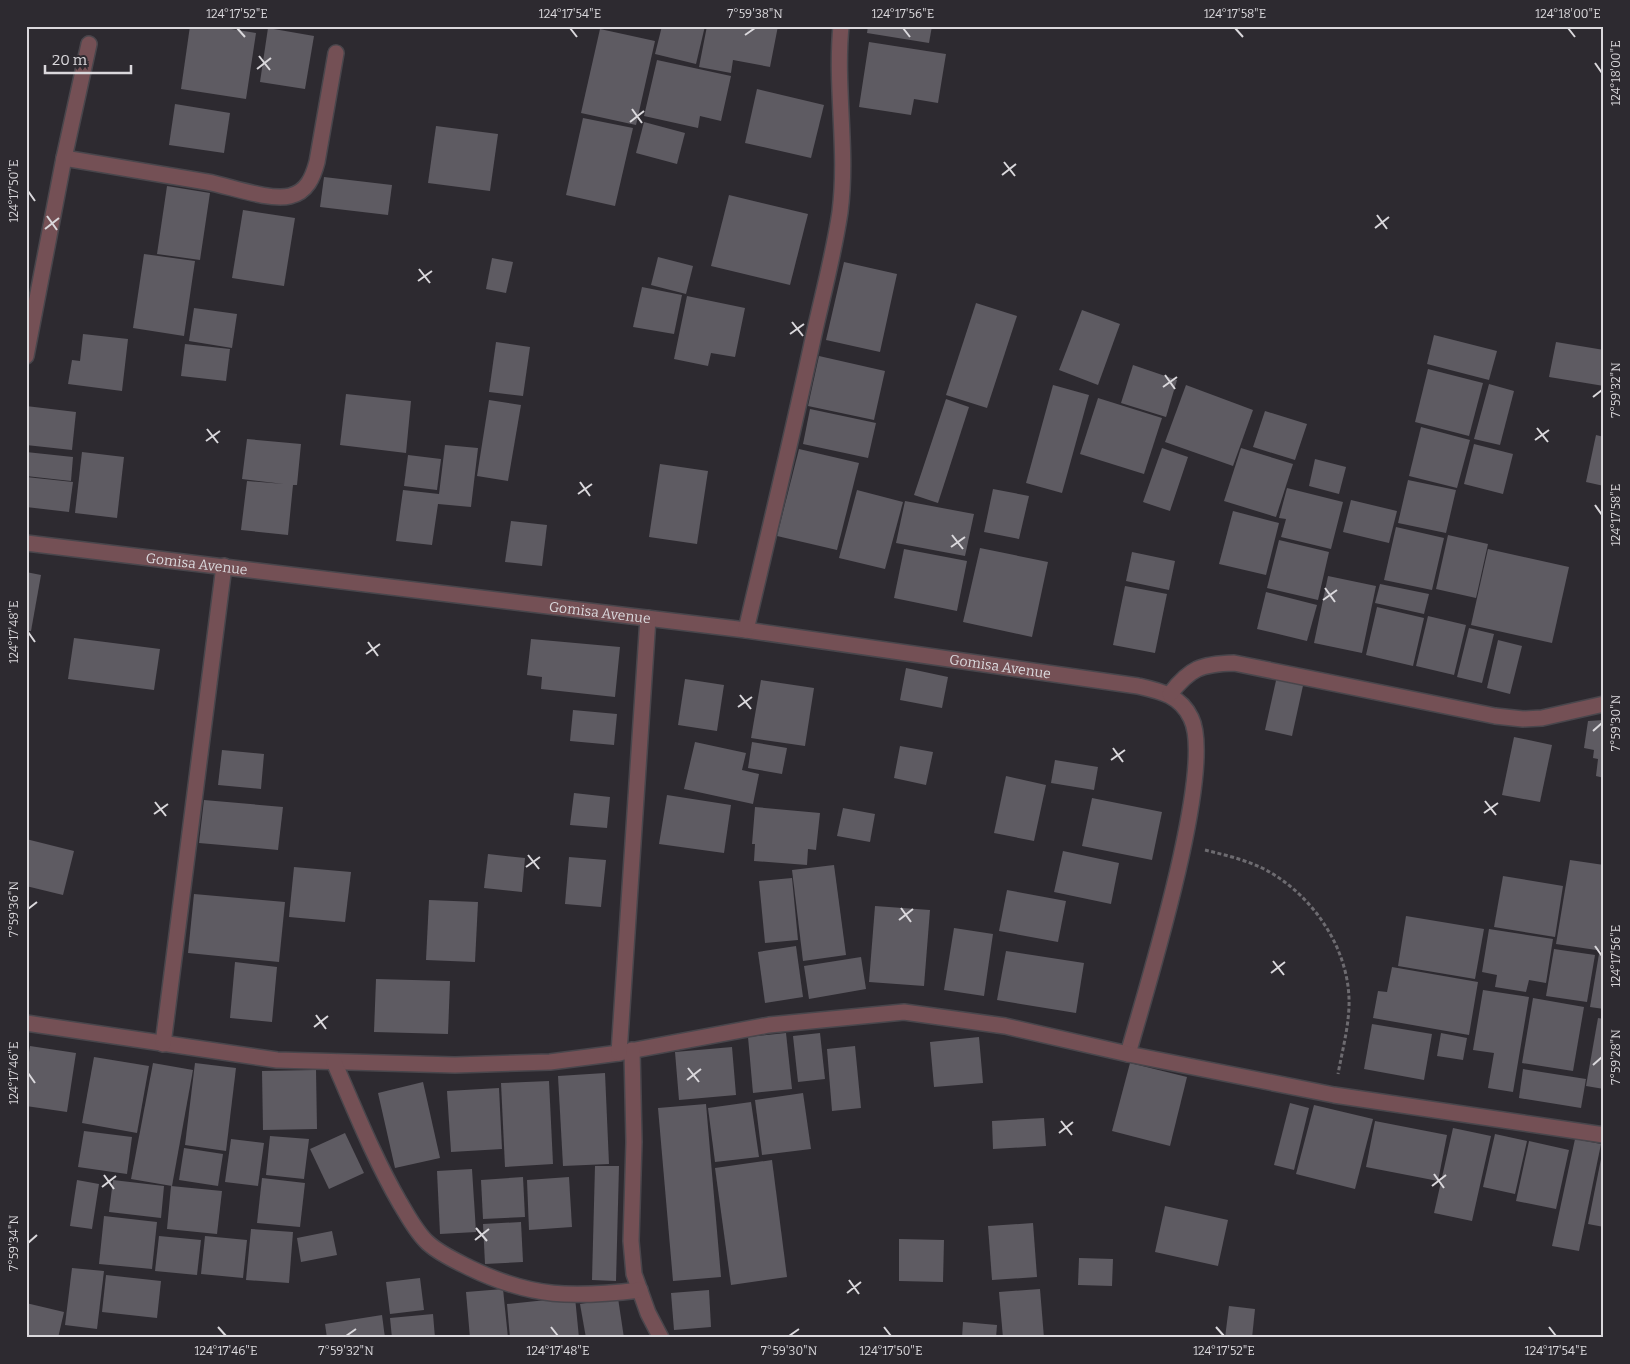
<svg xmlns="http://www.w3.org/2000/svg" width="1630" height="1364" font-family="Bitter,serif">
<rect width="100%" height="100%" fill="#2d2a30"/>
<g fill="#5e5b62">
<polygon points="190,26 213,26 256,33 246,99 181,89"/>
<polygon points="662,26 705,26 696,64 655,54"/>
<polygon points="707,26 778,26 770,67 733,60 731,73 699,67"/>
<polygon points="868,26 932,26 929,43 867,33"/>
<polygon points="268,28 314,36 305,89 260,82"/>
<polygon points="600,29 655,41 636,125 581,113"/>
<polygon points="869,42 946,54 938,103 914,99 911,115 859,107"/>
<polygon points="657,60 731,76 721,121 700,116 698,128 644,116"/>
<polygon points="757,89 824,105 811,158 745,143"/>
<polygon points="175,104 230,113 224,153 169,145"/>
<polygon points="583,118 633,128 615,206 566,195"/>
<polygon points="644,122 685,133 677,164 636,153"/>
<polygon points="436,126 498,134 490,191 428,183"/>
<polygon points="324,177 392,185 388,215 320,207"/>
<polygon points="167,186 210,193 200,260 157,254"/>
<polygon points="729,195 808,214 790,285 711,266"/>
<polygon points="243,210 295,218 284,286 232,278"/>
<polygon points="144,254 195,261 184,336 133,328"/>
<polygon points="658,257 693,266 686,294 651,285"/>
<polygon points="492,258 513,262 506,293 486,289"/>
<polygon points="844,262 897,274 880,352 826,340"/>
<polygon points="642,287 682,295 674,334 633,327"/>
<polygon points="687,296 745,308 735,357 711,353 708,366 674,359"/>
<polygon points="976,303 1017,316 987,408 946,395"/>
<polygon points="194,308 237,314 232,348 189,341"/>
<polygon points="1082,310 1120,324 1098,385 1059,370"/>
<polygon points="83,334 128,339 122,391 68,384 72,360 80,361"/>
<polygon points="1434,335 1497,351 1489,380 1427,364"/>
<polygon points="496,342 530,347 523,396 489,392"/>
<polygon points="1556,342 1604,350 1604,386 1549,377"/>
<polygon points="185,344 230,349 226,381 181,376"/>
<polygon points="819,356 885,371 874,420 808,406"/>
<polygon points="1133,365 1177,380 1166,417 1121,403"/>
<polygon points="1428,369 1483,383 1469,436 1415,422"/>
<polygon points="1489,384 1514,391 1500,445 1474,439"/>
<polygon points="1053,385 1089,395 1062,493 1026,483"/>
<polygon points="1186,385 1253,410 1233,466 1165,442"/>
<polygon points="346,394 411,401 406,453 340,445"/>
<polygon points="1098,398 1162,418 1144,474 1080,454"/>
<polygon points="946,399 969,407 938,503 914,495"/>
<polygon points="489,400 521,405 508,481 477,476"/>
<polygon points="26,406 76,412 72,450 26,445"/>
<polygon points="810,409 876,423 868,458 803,444"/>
<polygon points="1265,411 1307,424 1295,460 1253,447"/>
<polygon points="1421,427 1470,440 1457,488 1409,476"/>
<polygon points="1596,435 1604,437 1604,486 1586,482"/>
<polygon points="247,439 301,444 297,485 293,485 288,535 241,530 247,481 284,484 242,479"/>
<polygon points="1474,444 1513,454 1503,494 1464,484"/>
<polygon points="445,445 478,448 471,507 438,504 432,545 396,541 403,490 439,494"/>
<polygon points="1162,448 1188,457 1170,511 1143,502"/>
<polygon points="1241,448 1293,464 1276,517 1224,501"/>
<polygon points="799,449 859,463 837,550 777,536"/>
<polygon points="26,452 73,457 71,481 26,476"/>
<polygon points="82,452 124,457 117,518 75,513"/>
<polygon points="408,455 441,459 437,490 404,486"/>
<polygon points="1315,459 1346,467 1339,494 1309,486"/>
<polygon points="660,464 708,471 697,544 649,537"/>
<polygon points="26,477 73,482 69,512 26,507"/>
<polygon points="1408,480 1456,490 1446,533 1398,523"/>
<polygon points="1287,488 1343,502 1331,549 1281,537 1286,519 1279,518"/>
<polygon points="993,489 1029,496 1019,539 984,532"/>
<polygon points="857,490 903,502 885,569 839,558"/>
<polygon points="1351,500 1397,511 1389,543 1343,532"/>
<polygon points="905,501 974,514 965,556 896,543"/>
<polygon points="1233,511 1279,523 1266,575 1219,564"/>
<polygon points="511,521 547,525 542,566 505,562"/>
<polygon points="1396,527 1444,538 1432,590 1384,580"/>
<polygon points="1448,535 1488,544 1476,598 1436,589"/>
<polygon points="1279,540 1329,552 1318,600 1267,588"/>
<polygon points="980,548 1048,562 1032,637 963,622"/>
<polygon points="904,549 967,561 957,611 894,598"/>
<polygon points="1488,549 1569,567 1552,643 1471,625"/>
<polygon points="1132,552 1175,561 1169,590 1126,581"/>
<polygon points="26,572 41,575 31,631 26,631"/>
<polygon points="1328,576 1376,586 1362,653 1314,643"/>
<polygon points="1380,584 1429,594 1424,614 1375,603"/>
<polygon points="1125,586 1167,594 1155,653 1113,645"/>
<polygon points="1266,592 1317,605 1307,641 1257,629"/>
<polygon points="1377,607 1424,618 1413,666 1366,655"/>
<polygon points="1428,616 1466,625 1454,675 1416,666"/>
<polygon points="1469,628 1494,634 1482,683 1457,677"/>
<polygon points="74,638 160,649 154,690 68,679"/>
<polygon points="531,639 620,647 615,697 541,689 542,677 527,675"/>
<polygon points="1498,640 1522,646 1510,694 1487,688"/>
<polygon points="906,668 948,677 942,708 900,700"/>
<polygon points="1277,676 1304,681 1292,736 1265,730"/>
<polygon points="685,679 724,685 717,731 678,725"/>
<polygon points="761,680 814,688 805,746 751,738"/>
<polygon points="573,710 617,714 614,745 570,741"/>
<polygon points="1604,720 1604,778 1596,776 1598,759 1593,758 1594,750 1584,748 1588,721"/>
<polygon points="1514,737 1552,745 1540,802 1502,795"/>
<polygon points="695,742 746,753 742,770 759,774 753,804 684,789"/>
<polygon points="752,742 787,748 782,774 748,768"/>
<polygon points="900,746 933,752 926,785 894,778"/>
<polygon points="222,750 264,754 261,789 218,785"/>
<polygon points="1055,760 1098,767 1094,790 1051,783"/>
<polygon points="1006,776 1046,785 1034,841 994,833"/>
<polygon points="574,793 610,797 607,828 570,825"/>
<polygon points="667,795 731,805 724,853 659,844"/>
<polygon points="1092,798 1162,812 1152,860 1082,846"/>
<polygon points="204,800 283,807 278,850 199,843"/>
<polygon points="755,807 820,813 816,850 808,849 807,865 754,861 755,844 752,844"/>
<polygon points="843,808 875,814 870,842 837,836"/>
<polygon points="26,839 74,851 63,895 26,886"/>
<polygon points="1063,851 1119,863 1111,904 1054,892"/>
<polygon points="488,854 525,858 522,892 484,888"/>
<polygon points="569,857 606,860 601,907 565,904"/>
<polygon points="1570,860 1604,865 1603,951 1556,944"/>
<polygon points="834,865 846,955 803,961 792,870"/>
<polygon points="294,867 351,872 345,922 289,917"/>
<polygon points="1503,876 1563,886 1555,937 1494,927"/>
<polygon points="792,878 798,940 765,943 759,881"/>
<polygon points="1007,890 1066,901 1058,942 999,931"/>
<polygon points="194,894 285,902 279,962 188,953"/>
<polygon points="429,900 478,902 475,962 426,960"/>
<polygon points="875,906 930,910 924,986 869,982"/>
<polygon points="1406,916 1484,929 1475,979 1398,966"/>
<polygon points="954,928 993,934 984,996 944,990"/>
<polygon points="1489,929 1553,939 1546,983 1529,980 1526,992 1495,987 1497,975 1482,972"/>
<polygon points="796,946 803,997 765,1003 758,952"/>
<polygon points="1554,949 1595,955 1587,1002 1546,996"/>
<polygon points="1006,951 1084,963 1076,1013 997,1000"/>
<polygon points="1599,954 1604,955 1604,1009 1590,1007"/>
<polygon points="861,957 866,989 809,999 804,966"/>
<polygon points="235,962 277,967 272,1022 230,1018"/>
<polygon points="1392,967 1478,982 1469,1035 1373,1018 1378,991 1387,992"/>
<polygon points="376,979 450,981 448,1034 374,1032"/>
<polygon points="1483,990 1529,997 1513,1092 1488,1088 1494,1053 1473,1050"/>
<polygon points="1533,998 1584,1007 1573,1071 1522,1063"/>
<polygon points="1598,1018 1604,1019 1604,1089 1586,1086"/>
<polygon points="1372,1024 1432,1034 1424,1080 1364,1069"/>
<polygon points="786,1033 792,1089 753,1093 748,1037"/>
<polygon points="820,1033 825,1079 798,1082 793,1036"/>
<polygon points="1441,1033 1467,1038 1463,1060 1437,1056"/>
<polygon points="979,1037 983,1083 934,1087 930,1042"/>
<polygon points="30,1046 76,1053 67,1112 26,1106 26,1071"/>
<polygon points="855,1046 861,1108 832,1111 827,1049"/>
<polygon points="732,1047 736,1095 679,1100 675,1052"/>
<polygon points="94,1057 149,1066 137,1133 82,1123"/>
<polygon points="153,1063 193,1070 172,1186 131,1179"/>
<polygon points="195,1063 236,1068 226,1151 185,1145"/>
<polygon points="1130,1063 1187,1077 1170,1146 1112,1131"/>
<polygon points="1523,1069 1586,1079 1581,1108 1519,1098"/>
<polygon points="316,1070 317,1129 263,1130 262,1071"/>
<polygon points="605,1073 609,1164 563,1166 558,1076"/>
<polygon points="549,1081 553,1164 505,1167 501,1083"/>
<polygon points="423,1082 440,1158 395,1168 378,1093"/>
<polygon points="499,1088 502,1149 451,1152 447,1091"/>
<polygon points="803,1093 811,1149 762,1155 755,1100"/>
<polygon points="751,1102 759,1157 715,1162 708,1108"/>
<polygon points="1290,1103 1309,1108 1294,1170 1274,1165"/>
<polygon points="706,1104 721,1277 673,1281 658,1108"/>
<polygon points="1314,1105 1373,1119 1355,1189 1296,1174"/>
<polygon points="1044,1118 1046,1146 993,1149 992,1121"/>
<polygon points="1375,1121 1447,1135 1438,1181 1366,1167"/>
<polygon points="1453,1128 1491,1136 1472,1221 1434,1213"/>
<polygon points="84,1131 132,1137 127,1174 78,1167"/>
<polygon points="345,1133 364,1173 329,1189 310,1149"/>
<polygon points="1495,1134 1527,1141 1515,1194 1483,1187"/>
<polygon points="270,1136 309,1139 304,1179 266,1175"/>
<polygon points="231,1139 264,1143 258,1186 225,1182"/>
<polygon points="1575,1139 1601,1144 1579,1251 1552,1246"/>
<polygon points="1529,1141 1569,1150 1556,1209 1516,1201"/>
<polygon points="184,1148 223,1154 218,1186 179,1180"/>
<polygon points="1603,1149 1604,1150 1604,1227 1588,1224"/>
<polygon points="772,1160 787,1277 731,1285 715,1168"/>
<polygon points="595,1166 619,1166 616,1281 592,1280"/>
<polygon points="472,1169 476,1232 440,1234 437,1171"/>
<polygon points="523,1177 525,1217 483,1219 481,1180"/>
<polygon points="569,1177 572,1227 529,1230 527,1180"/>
<polygon points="262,1178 305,1183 300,1227 257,1223"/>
<polygon points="77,1180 99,1184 92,1229 70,1226"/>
<polygon points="113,1180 164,1186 161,1218 109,1212"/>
<polygon points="171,1186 222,1191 217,1234 167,1229"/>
<polygon points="1165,1206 1228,1220 1218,1266 1155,1252"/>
<polygon points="104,1216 157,1222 152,1269 99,1264"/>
<polygon points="521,1222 523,1262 485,1264 483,1224"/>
<polygon points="1033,1223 1037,1277 992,1280 988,1226"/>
<polygon points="251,1229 293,1232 289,1283 246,1280"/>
<polygon points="332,1231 337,1255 301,1262 297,1238"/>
<polygon points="159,1236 201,1240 197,1275 155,1271"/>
<polygon points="205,1236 247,1240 243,1278 201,1274"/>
<polygon points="899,1239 944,1240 943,1282 899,1281"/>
<polygon points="1079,1258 1113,1259 1112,1286 1078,1285"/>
<polygon points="72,1268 104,1271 97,1329 65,1325"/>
<polygon points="106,1275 161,1281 157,1318 102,1312"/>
<polygon points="420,1278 424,1310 390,1314 386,1282"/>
<polygon points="503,1289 508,1338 470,1338 466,1292"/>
<polygon points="1040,1289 1044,1338 1003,1338 999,1292"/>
<polygon points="709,1290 711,1327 674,1330 671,1293"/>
<polygon points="575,1297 579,1338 510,1338 507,1304"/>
<polygon points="618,1298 624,1338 586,1338 580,1304"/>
<polygon points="26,1303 64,1312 58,1338 26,1337"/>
<polygon points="1229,1306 1255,1309 1252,1338 1225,1338"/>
<polygon points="433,1314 435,1338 392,1338 390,1318"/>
<polygon points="382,1315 385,1338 327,1338 325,1324"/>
<polygon points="963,1322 997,1325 996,1338 962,1338"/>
</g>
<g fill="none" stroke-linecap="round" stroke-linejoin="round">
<g stroke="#49464c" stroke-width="18">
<g id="minor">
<path d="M64 158C112 166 160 174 207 182 230 186 269 201 290 196 307 192 313 177 317 162L336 53"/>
<polyline points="26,356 64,158 89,44"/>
<path id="s1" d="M26 543 746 630 1138 686C1160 691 1180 695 1191 718 1216 768 1145 993 1128 1054"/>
<path d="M746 630C769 532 793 433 814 334 823 294 834 253 840 212 848 150 835 88 841 26"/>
<path d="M1170 694C1190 668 1201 664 1234 663L1495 716 1523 719 1542 718 1604 704"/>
<polyline points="26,1023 277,1060 455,1065 550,1062 619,1053 769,1025 904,1012 1005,1026 1128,1054 1334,1095 1604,1135"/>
<polyline points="163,1044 224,566"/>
<polyline points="632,1050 634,1142 631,1241 634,1274 648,1313 661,1338"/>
<polyline points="619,1053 648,618"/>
<path d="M334 1062C355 1110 374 1158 400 1203 408 1216 416 1232 428 1243 440 1254 456 1261 470 1268 532 1298 573 1298 640 1290"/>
</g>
</g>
<path stroke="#6d6b70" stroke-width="3" stroke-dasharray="4 2.5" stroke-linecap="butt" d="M1205 850C1225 855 1247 860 1266 870 1314 896 1351 951 1349 1007 1348 1030 1342 1052 1338 1074"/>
<use href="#minor" stroke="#745055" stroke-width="15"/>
</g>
<path fill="none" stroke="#dad8dc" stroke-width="2" d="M237 28 245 37M570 28 577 37M903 28 910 37M1235 28 1243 37M1568 28 1575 37M745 35 755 28M259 56 270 70M1595 63 1602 73M257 69 271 58M632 109 642 123M630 122 644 111M1004 162 1015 176M1002 175 1016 164M28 191 35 201M1377 215 1387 229M47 216 57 230M1375 228 1389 217M45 229 59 218M419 269 430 283M418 281 432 271M792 322 803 336M790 334 804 324M1165 375 1175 389M1163 387 1177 377M1593 397 1602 390M1537 428 1548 442M207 429 218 443M1535 440 1549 430M206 441 220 431M580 482 590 496M578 494 592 484M1595 505 1602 515M952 535 963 549M951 547 965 537M1325 588 1335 602M1323 600 1337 590M28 632 35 642M368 642 378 656M366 654 380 644M740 695 751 709M738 707 752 697M1593 731 1602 723M1113 748 1123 762M1111 760 1125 750M1485 801 1496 815M155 802 166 816M1484 813 1498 803M154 814 168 804M528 855 539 869M526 867 540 857M901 908 911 922M28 909 37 902M899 920 913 909M1595 946 1602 956M1273 961 1284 975M1271 973 1285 962M316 1015 326 1029M314 1027 328 1016M1593 1065 1602 1057M688 1068 699 1082M28 1073 35 1083M687 1080 701 1069M1061 1121 1072 1135M1059 1133 1073 1122M1434 1174 1444 1188M104 1175 114 1189M1432 1186 1446 1175M102 1187 116 1176M476 1228 487 1241M475 1240 489 1229M28 1243 37 1235M849 1280 859 1294M847 1293 861 1282M218 1327 226 1336M551 1327 558 1336M884 1327 891 1336M1216 1327 1224 1336M1549 1327 1556 1336M346 1336 356 1329M789 1336 799 1329"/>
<g text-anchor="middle" stroke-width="4" stroke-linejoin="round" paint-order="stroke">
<g font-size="14" fill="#dad8dc" stroke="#2d2a30">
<text dy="5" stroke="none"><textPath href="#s1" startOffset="172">Gomisa Avenue</textPath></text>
<text dy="5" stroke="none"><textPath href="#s1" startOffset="578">Gomisa Avenue</textPath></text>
<text dy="5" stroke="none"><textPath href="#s1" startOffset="982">Gomisa Avenue</textPath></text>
</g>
</g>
<rect width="1630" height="1364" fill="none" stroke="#2d2a30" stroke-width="55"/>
<path d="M45 65v8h86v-8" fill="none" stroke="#dad8dc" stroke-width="2.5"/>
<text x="52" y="65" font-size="15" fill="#dad8dc" stroke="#2d2a30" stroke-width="4" paint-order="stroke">20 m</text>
<rect x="28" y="28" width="1574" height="1308" fill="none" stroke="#dad8dc" stroke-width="2"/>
<g font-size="12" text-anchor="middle" fill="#dad8dc">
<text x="237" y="18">124°17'52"E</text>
<text x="570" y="18">124°17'54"E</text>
<text x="755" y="18">7°59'38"N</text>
<text x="903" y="18">124°17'56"E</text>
<text x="1235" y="18">124°17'58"E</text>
<text x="1568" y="18">124°18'00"E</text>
<text transform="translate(1616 73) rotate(-90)" y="4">124°18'00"E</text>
<text transform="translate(14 191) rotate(-90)" y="4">124°17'50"E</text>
<text transform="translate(1616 390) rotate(-90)" y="4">7°59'32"N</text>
<text transform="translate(1616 515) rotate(-90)" y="4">124°17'58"E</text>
<text transform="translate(14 632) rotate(-90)" y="4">124°17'48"E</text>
<text transform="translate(1616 723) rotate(-90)" y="4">7°59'30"N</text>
<text transform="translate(14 909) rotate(-90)" y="4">7°59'36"N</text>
<text transform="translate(1616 956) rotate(-90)" y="4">124°17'56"E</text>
<text transform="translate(1616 1057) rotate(-90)" y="4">7°59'28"N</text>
<text transform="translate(14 1073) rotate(-90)" y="4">124°17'46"E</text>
<text transform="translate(14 1243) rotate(-90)" y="4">7°59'34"N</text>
<text x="226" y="1355">124°17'46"E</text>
<text x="346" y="1355">7°59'32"N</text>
<text x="558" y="1355">124°17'48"E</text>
<text x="789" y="1355">7°59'30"N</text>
<text x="891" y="1355">124°17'50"E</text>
<text x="1224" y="1355">124°17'52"E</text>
<text x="1556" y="1355">124°17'54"E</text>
</g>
</svg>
